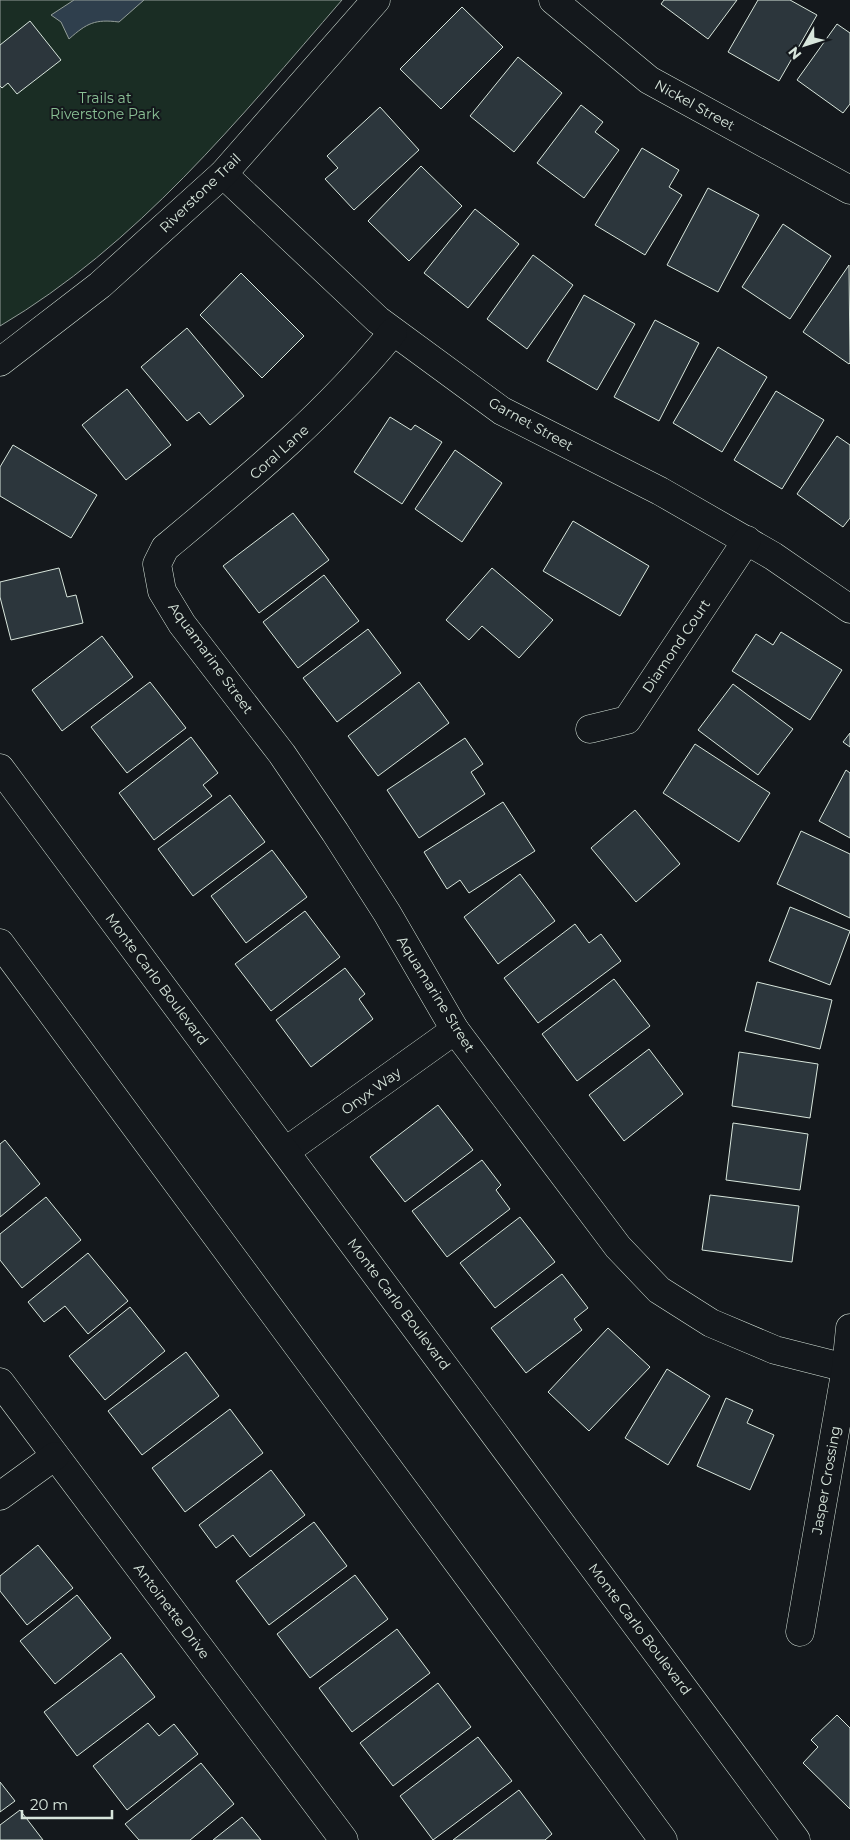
<svg xmlns="http://www.w3.org/2000/svg" width="850" height="1840" font-family="Montserrat,sans-serif">
<rect width="100%" height="100%" fill="#14181c"/>
<path fill="#1a2d24" stroke="#939e99" d="M0 0H342C239 119 137 245 0 326Z"/>
<path fill="#2f3f4d" stroke="#939e99" d="M74 0H144L119 22C95 19 87 23 69 39L61 22 51 15Z"/>
<g fill="#2c363c" stroke="#d8e6dc">
<polygon points="664,0 737,0 708,39 661,4"/>
<polygon points="758,0 790,0 817,15 779,81 728,52"/>
<polygon points="462,7 503,47 441,109 400,69"/>
<polygon points="30,21 61,60 17,94 8,83 2,88 0,86 0,45"/>
<polygon points="837,24 850,33 850,104 843,113 797,80"/>
<polygon points="518,57 562,93 514,152 470,116"/>
<polygon points="581,105 603,122 595,132 619,150 584,198 537,163"/>
<polygon points="380,107 419,150 354,210 325,179 338,168 327,156"/>
<polygon points="642,148 679,170 669,187 682,195 645,255 595,225"/>
<polygon points="421,166 462,206 409,261 368,221"/>
<polygon points="708,188 759,215 718,292 667,265"/>
<polygon points="475,209 519,244 468,308 424,273"/>
<polygon points="783,224 831,256 790,319 742,287"/>
<polygon points="533,255 573,285 527,349 487,319"/>
<polygon points="849,265 850,363 849,364 803,332"/>
<polygon points="241,273 304,336 262,378 200,315"/>
<polygon points="584,295 635,324 597,390 547,361"/>
<polygon points="655,320 699,343 659,421 614,397"/>
<polygon points="187,328 244,396 210,425 199,412 187,421 141,367"/>
<polygon points="718,347 767,377 722,452 673,423"/>
<polygon points="127,389 171,445 126,480 82,425"/>
<polygon points="776,391 824,420 782,489 734,460"/>
<polygon points="390,417 411,430 415,425 442,442 402,504 354,472"/>
<polygon points="837,436 850,445 850,518 843,527 797,494"/>
<polygon points="13,445 97,495 71,538 0,496 0,467"/>
<polygon points="455,450 502,483 462,542 415,509"/>
<polygon points="293,513 329,560 259,613 223,566"/>
<polygon points="573,521 649,566 620,616 543,571"/>
<polygon points="59,568 67,597 76,595 83,623 11,640 0,597 0,582"/>
<polygon points="492,568 553,620 519,658 482,626 469,640 446,620"/>
<polygon points="324,575 359,621 298,668 263,622"/>
<polygon points="368,629 401,673 337,722 303,678"/>
<polygon points="781,632 842,670 810,720 732,671 756,634 773,645"/>
<polygon points="102,636 133,677 62,731 32,690"/>
<polygon points="150,682 186,728 127,773 91,727"/>
<polygon points="419,682 449,723 378,776 348,736"/>
<polygon points="733,684 793,729 758,775 698,730"/>
<polygon points="850,733 850,747 843,742"/>
<polygon points="191,737 218,773 203,785 212,796 154,840 119,793"/>
<polygon points="465,738 483,764 471,772 485,794 419,838 387,790"/>
<polygon points="695,744 770,793 739,842 663,793"/>
<polygon points="846,770 850,773 850,838 819,821"/>
<polygon points="230,795 265,842 193,896 158,849"/>
<polygon points="503,802 535,851 469,893 460,880 447,889 424,852"/>
<polygon points="635,810 680,864 636,902 591,848"/>
<polygon points="801,831 850,854 850,918 777,884"/>
<polygon points="272,850 307,897 246,943 211,896"/>
<polygon points="520,874 555,921 498,964 464,917"/>
<polygon points="790,907 850,931 830,985 769,961"/>
<polygon points="305,911 340,957 271,1011 235,964"/>
<polygon points="575,924 589,943 601,934 621,961 538,1023 504,978"/>
<polygon points="345,968 365,994 359,999 373,1019 311,1067 276,1020"/>
<polygon points="614,979 650,1026 577,1081 542,1034"/>
<polygon points="757,982 832,1000 820,1049 745,1031"/>
<polygon points="649,1049 683,1094 624,1141 589,1095"/>
<polygon points="739,1052 818,1064 810,1118 732,1106"/>
<polygon points="438,1105 473,1150 405,1202 370,1157"/>
<polygon points="733,1123 808,1134 800,1190 726,1180"/>
<polygon points="5,1140 40,1184 0,1217 0,1144"/>
<polygon points="482,1160 501,1185 496,1190 510,1209 447,1257 412,1211"/>
<polygon points="710,1195 799,1206 792,1262 702,1250"/>
<polygon points="46,1197 81,1240 22,1288 0,1260 0,1234"/>
<polygon points="520,1217 555,1262 495,1308 460,1263"/>
<polygon points="88,1253 128,1301 88,1334 65,1306 44,1322 28,1302"/>
<polygon points="562,1274 588,1308 574,1319 582,1330 526,1373 491,1328"/>
<polygon points="130,1307 165,1351 105,1400 69,1356"/>
<polygon points="608,1328 650,1367 589,1431 548,1392"/>
<polygon points="186,1352 219,1396 142,1455 108,1411"/>
<polygon points="667,1369 710,1396 668,1465 625,1438"/>
<polygon points="726,1398 753,1410 747,1423 774,1435 750,1490 697,1466"/>
<polygon points="230,1409 263,1453 185,1512 152,1468"/>
<polygon points="271,1470 305,1515 250,1557 233,1535 216,1548 199,1525"/>
<polygon points="314,1522 347,1566 269,1625 236,1581"/>
<polygon points="38,1545 73,1588 27,1625 0,1591 0,1576"/>
<polygon points="355,1575 388,1619 310,1678 277,1634"/>
<polygon points="77,1595 111,1638 55,1684 20,1641"/>
<polygon points="397,1629 430,1673 352,1732 319,1688"/>
<polygon points="121,1653 155,1697 77,1756 44,1712"/>
<polygon points="438,1683 471,1727 393,1786 360,1743"/>
<polygon points="837,1715 850,1728 850,1809 803,1763 818,1747 811,1740"/>
<polygon points="148,1723 159,1736 174,1724 198,1754 127,1810 93,1766"/>
<polygon points="478,1737 512,1781 433,1840 400,1796"/>
<polygon points="201,1763 234,1804 190,1840 139,1840 125,1824"/>
<polygon points="0,1782 15,1801 0,1812"/>
<polygon points="519,1790 552,1834 545,1840 453,1840"/>
<polygon points="20,1810 43,1840 0,1840 0,1825"/>
<polygon points="242,1817 261,1840 213,1840"/>
</g>
<g fill="none" stroke-linecap="round" stroke-linejoin="round">
<g stroke="#d8e6dc" stroke-width="29">
<g id="street">
<polyline points="553,0 649,80 850,190"/>
<polyline points="223,174 378,320 502,411 660,491 773,556 850,609"/>
<path d="M393 332C325 416 248 479 165 548L157 564 162 591 182 624 282 754 335 832 387 913 455 1030 618 1247 659 1290 711 1323 775 1350 846 1368"/>
<polyline points="0,362 100,285 223,174 376,0"/>
<polyline points="590,729 627,720 747,540"/>
<polyline points="286,1151 455,1030"/>
<polyline points="0,1382 344,1840"/>
<polyline points="0,1496 55,1456"/>
<polyline points="800,1632 846,1368 850,1328"/>
</g>
</g>
<g stroke="#d8e6dc" stroke-width="29">
<g id="secondary">
<polyline points="0,768 796,1840"/>
<polyline points="0,943 663,1840"/>
</g>
</g>
<use href="#street" stroke="#14181c" stroke-width="28"/>
<use href="#secondary" stroke="#14181c" stroke-width="28"/>
</g>
<g text-anchor="middle" stroke-width="4" stroke-linejoin="round" paint-order="stroke">
<g font-size="14" fill="#8ac095" stroke="#14181c">
<text x="105" y="103">Trails at<tspan x="105" dy="16">Riverstone Park</tspan></text>
</g>
<g font-size="14" fill="#d8e6dc" stroke="#14181c">
<text transform="translate(695 105) rotate(29)" y="5">Nickel Street</text>
<text transform="translate(200 193) rotate(-44)" y="5">Riverstone Trail</text>
<text transform="translate(531 424) rotate(29)" y="5">Garnet Street</text>
<text transform="translate(279 452) rotate(-42)" y="5">Coral Lane</text>
<text transform="translate(676 646) rotate(-56)" y="5">Diamond Court</text>
<text transform="translate(211 658) rotate(54)" y="5">Aquamarine Street</text>
<text transform="translate(157 979) rotate(53)" y="5">Monte Carlo Boulevard</text>
<text transform="translate(436 994) rotate(58)" y="5">Aquamarine Street</text>
<text transform="translate(371 1091) rotate(-36)" y="5">Onyx Way</text>
<text transform="translate(399 1304) rotate(53)" y="5">Monte Carlo Boulevard</text>
<text transform="translate(826 1480) rotate(-80)" y="5">Jasper Crossing</text>
<text transform="translate(172 1611) rotate(53)" y="5">Antoinette Drive</text>
<text transform="translate(640 1629) rotate(53)" y="5">Monte Carlo Boulevard</text>
</g>
</g>
<g transform="translate(805 45) rotate(231)" stroke="#14181c" stroke-width="4" paint-order="stroke">
<path d="M0-4L9 19L0 12L-9 19Z" fill="#d8e6dc"/>
<text y="-8" font-size="14" font-weight="bold" text-anchor="middle" fill="#d8e6dc">N</text>
</g>
<path d="M22 1810v8h90v-8" fill="none" stroke="#d8e6dc" stroke-width="2.5"/>
<text x="30" y="1810" font-size="15" fill="#d8e6dc" stroke="#14181c" stroke-width="4" paint-order="stroke">20 m</text>
</svg>
